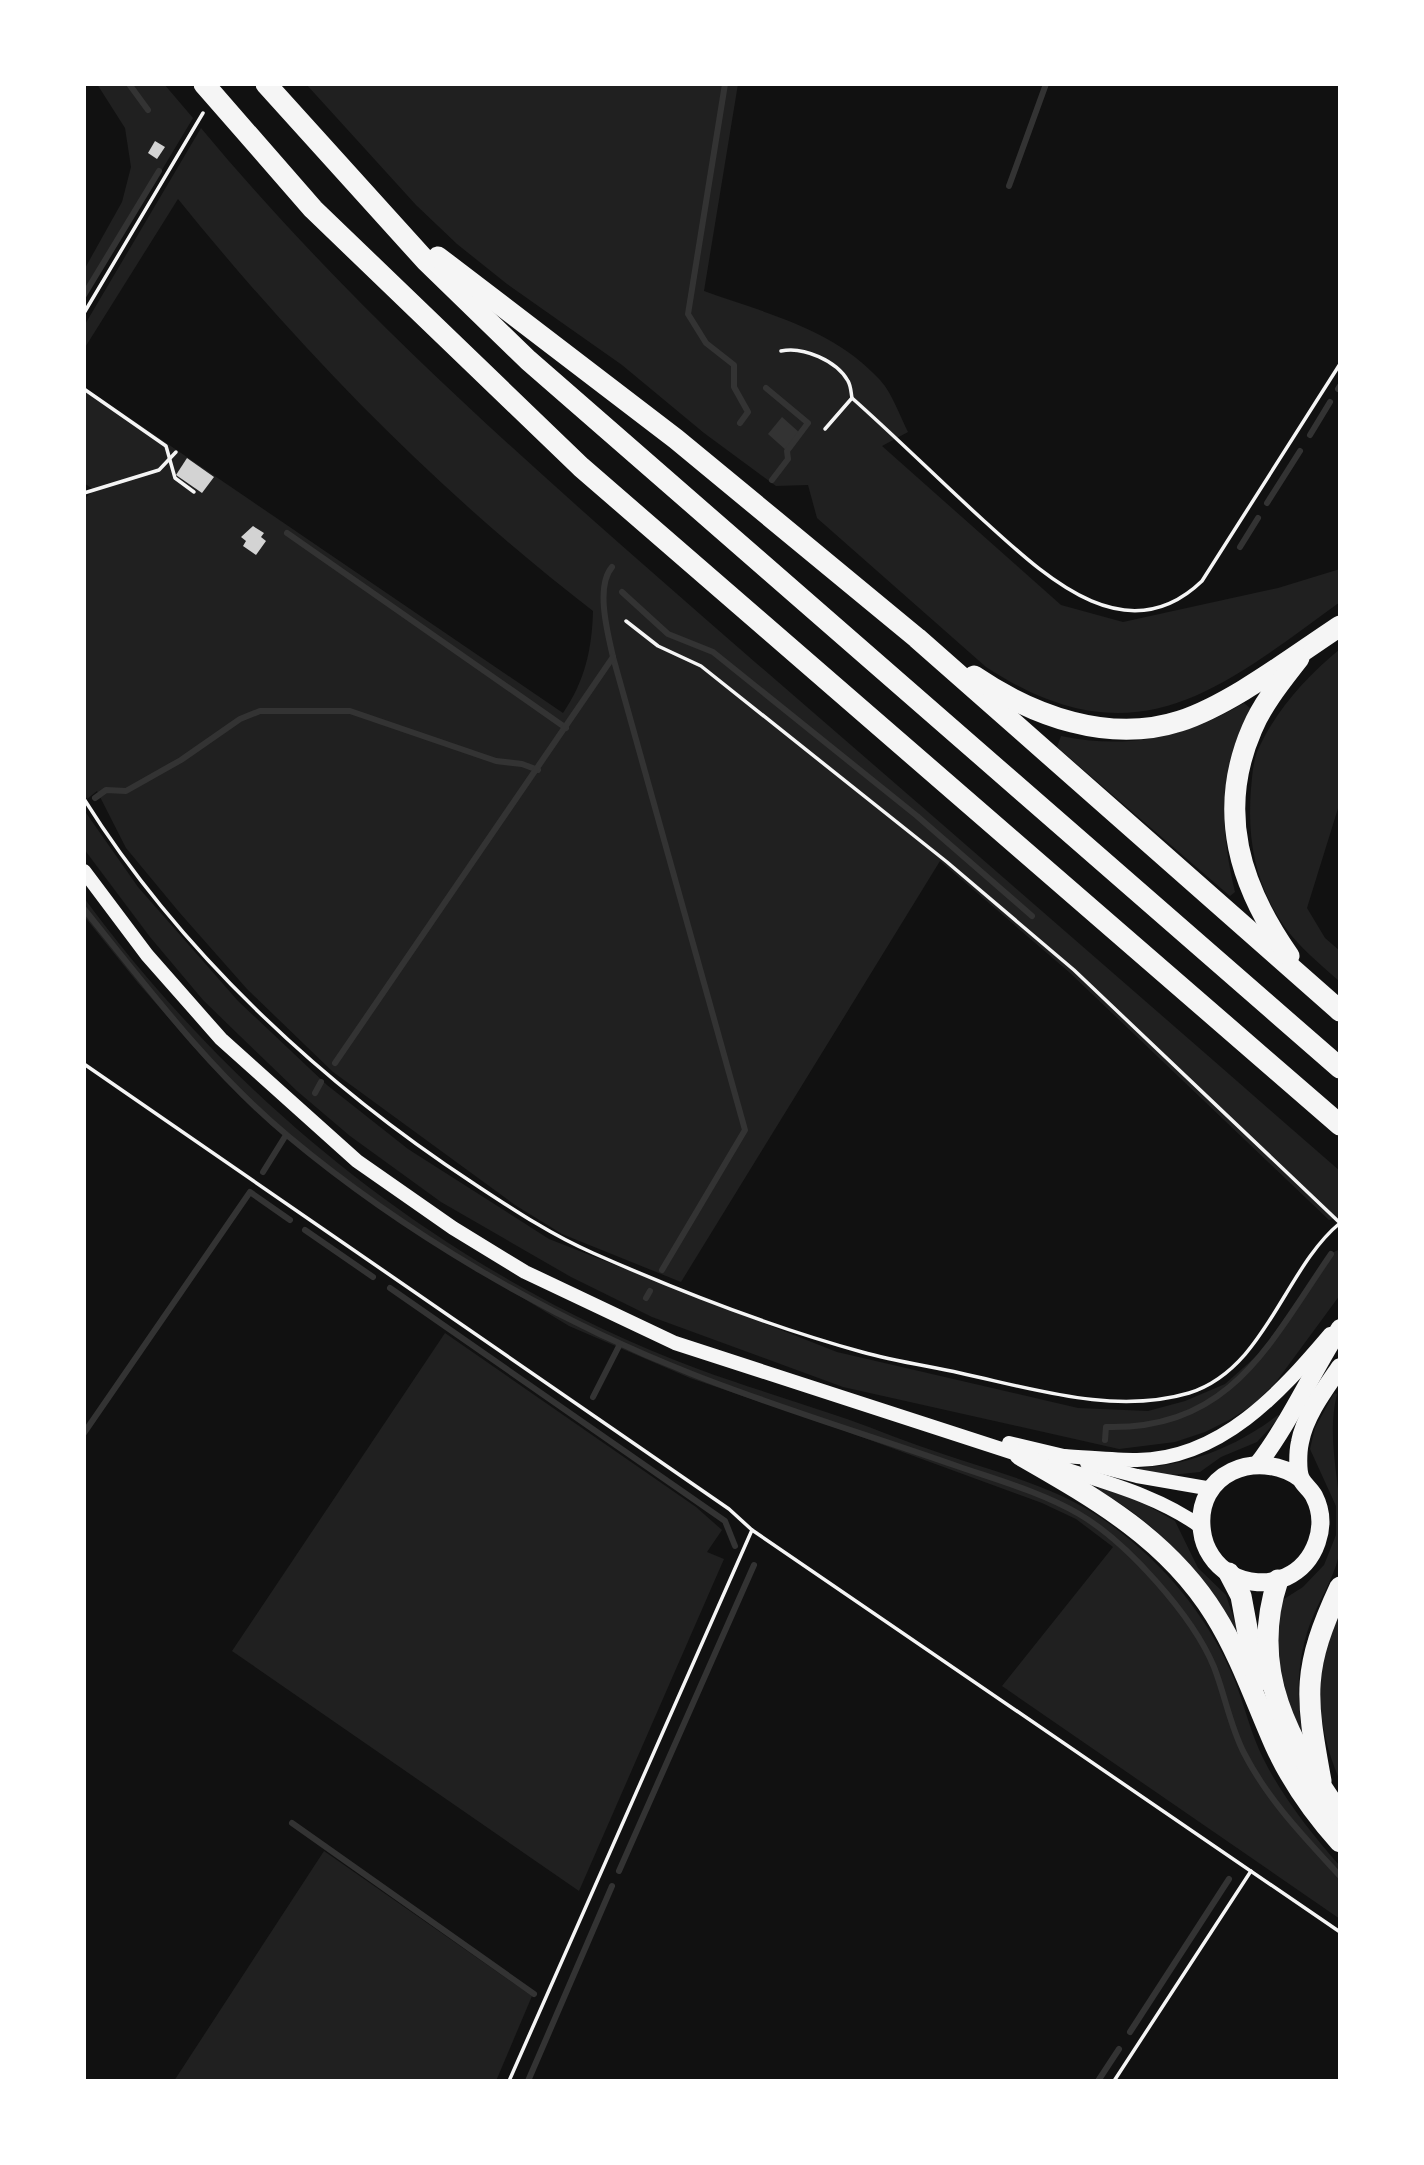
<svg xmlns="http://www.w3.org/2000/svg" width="1424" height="2165" font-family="Signika,sans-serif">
<rect width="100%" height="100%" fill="#111"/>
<g fill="#202020">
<polygon points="97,84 164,84 193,118 84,300 84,270 122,202 131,167 125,128"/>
<path d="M306 84H738L704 291C765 313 834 329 880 380 892 393 900 416 908 432L882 446 1061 605 1123 622 1278 588 1340 569V602C1218 691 1134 764 986 667L817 518 808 485 776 486 704 433 622 365 507 284 457 244 416 205Z"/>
<path d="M201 128C363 323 558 490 748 656 946 827 1143 999 1340 1171V1217L1329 1220 1069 972 940 861 681 1282 562 1234 515 1205 333 1072 247 989 179 912 126 848 97 791 87 799 84 794V499L94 490 84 483V387L563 713C585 681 592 649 593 611 437 491 301 351 178 199L84 349V326Z"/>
<path d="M1340 649V802L1307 908 1325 938 1340 951V982C1321 965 1299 947 1284 926 1255 884 1247 839 1251 789 1252 777 1253 763 1257 752 1275 711 1306 677 1340 649Z"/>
<path d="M1244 703 1251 709C1217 767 1220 829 1235 892L1230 896 1057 747 1061 736C1128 750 1187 737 1244 703Z"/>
<polygon points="84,810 138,887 238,1001 327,1085 408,1149 549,1239 837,1352 1078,1408 1148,1411 1185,1401 1225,1384 1261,1352 1330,1254 1340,1249 1340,1295 1276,1382 1254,1404 1231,1419 1205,1432 1175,1442 1119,1449 843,1387 652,1317 571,1277 441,1202 350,1136 297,1091 240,1036 203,1000 150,937 84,849"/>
<path d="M84 898C240 1109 450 1276 698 1369 747 1387 798 1402 847 1419 878 1430 909 1443 940 1453 997 1473 1057 1486 1107 1522 1163 1562 1209 1617 1235 1681 1245 1707 1251 1734 1263 1758 1283 1798 1311 1833 1340 1866V1919L1002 1686 1113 1547 1076 1519 1042 1503 837 1428 690 1378 569 1326 472 1267 363 1195 273 1126 202 1056 138 983 84 916Z"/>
<polygon points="445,1333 696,1507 722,1530 707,1552 724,1559 579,1891 232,1651"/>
<path d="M1334 1393 1337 1394C1324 1445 1346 1497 1340 1549 1337 1571 1323 1594 1314 1614 1296 1655 1296 1696 1303 1740L1291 1713 1273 1637 1284 1599 1303 1587 1324 1565 1336 1535V1506L1310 1449 1315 1428Z"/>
<path d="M1278 1415 1280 1417 1257 1442 1221 1457 1200 1472 1171 1475 1119 1469C1180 1468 1229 1452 1278 1415Z"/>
<path d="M1099 1487 1141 1502 1175 1521 1198 1568 1226 1595 1241 1641C1204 1577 1163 1526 1098 1490Z"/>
<path d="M1340 1613V1781C1315 1723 1313 1671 1340 1613Z"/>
<polygon points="324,1851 532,1996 496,2081 174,2081"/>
</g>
<polygon fill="#333" points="782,417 801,434 787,451 768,434"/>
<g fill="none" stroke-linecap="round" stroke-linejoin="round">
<g stroke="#333" stroke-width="6">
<polyline points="129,84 148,110"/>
<polyline points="725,84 688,314 706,343 734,365 734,387 748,412 740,423"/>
<polyline points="1009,186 1046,84"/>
<polyline points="84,295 159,171"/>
<polyline points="766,388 808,423 787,451 788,459 772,480"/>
<polyline points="1338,389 1340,386"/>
<polyline points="1310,435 1330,402"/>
<polyline points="1267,503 1300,451"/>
<polyline points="287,533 566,728"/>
<polyline points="1240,547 1258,518"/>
<path d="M612 567C595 587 608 634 613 657L745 1130 662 1270"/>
<polyline points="622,592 668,634 713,652 917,816 1032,916"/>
<polyline points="95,798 106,790 126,791 181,760 240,719 260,711 350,711 496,761 522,764 538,770"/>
<path d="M84 909C147 987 210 1071 288 1136 404 1233 551 1319 692 1374 778 1408 869 1435 957 1466 997 1480 1041 1492 1079 1514 1127 1542 1193 1616 1214 1667 1225 1695 1230 1726 1244 1753 1268 1800 1304 1837 1340 1876"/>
<polyline points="335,1063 613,657"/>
<polyline points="315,1093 321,1082"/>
<polyline points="263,1172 286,1135"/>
<polyline points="305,1230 373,1277"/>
<polyline points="390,1288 725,1521 735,1546"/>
<polyline points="646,1298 650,1291"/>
<polyline points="593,1397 619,1346"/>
<polyline points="84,1433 250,1192 290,1220"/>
<path d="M1105 1440 1106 1427C1231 1430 1269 1344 1331 1254"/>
<polyline points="292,1823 534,1994"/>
<polyline points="619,1871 754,1565"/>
<polyline points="1130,2032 1229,1879"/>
<polyline points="528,2081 612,1886"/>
<polyline points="1098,2081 1119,2049"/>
</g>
</g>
<g fill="#d3d3d3">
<polygon points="155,141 165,147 157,159 148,153"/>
<polygon points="187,458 214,477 202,493 176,475"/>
<polygon points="253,526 264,533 261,537 266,541 256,555 243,546 246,541 241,537"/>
</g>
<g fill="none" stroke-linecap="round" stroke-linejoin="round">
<g stroke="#f5f5f5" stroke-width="3.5">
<polyline points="84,313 203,113"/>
<path d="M781 351C803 346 837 361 848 381 851 386 851 393 852 398 896 437 938 479 982 519 1041 572 1124 656 1202 581L1340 364"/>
<polyline points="84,389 166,446 175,478 194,492"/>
<polyline points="825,429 852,398"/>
<polyline points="84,493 159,470 176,452"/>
<polyline points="626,621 658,646 701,666 947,862 1074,970 1339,1222"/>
<path d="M84 799C180 952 322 1084 473 1183 511 1208 551 1235 593 1253 679 1291 771 1327 862 1352 894 1361 928 1366 960 1373 1034 1389 1115 1415 1189 1393 1266 1369 1284 1269 1340 1223"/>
<polyline points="84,1064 729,1509 752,1530 1340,1932"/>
<polyline points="509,2081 752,1530"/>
<polyline points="1114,2081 1251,1871"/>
</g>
<g stroke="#f5f5f5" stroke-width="14">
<polyline points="84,871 147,955 221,1039 357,1161 453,1228 525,1272 675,1343 1026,1457"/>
<polyline points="1009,1443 1068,1457"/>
<path d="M1062 1456C1086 1457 1112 1460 1137 1460 1221 1459 1280 1393 1330 1334"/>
<polyline points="1087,1463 1137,1476 1212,1489"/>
<path d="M1052 1465C1103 1482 1157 1495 1201 1527"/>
</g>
<g stroke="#f5f5f5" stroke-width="18">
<path d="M1258 1464C1290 1422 1312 1372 1340 1328"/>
<path d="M1300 1478C1257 1448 1194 1473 1202 1531 1204 1549 1215 1565 1230 1574 1247 1584 1268 1585 1286 1577 1316 1563 1329 1525 1314 1496 1311 1490 1304 1485 1301 1479 1297 1471 1298 1451 1300 1442 1305 1415 1325 1389 1340 1367"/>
</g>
<g stroke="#f5f5f5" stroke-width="21">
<polyline points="204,84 313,209 581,467 1340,1125"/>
<polyline points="266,84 426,261 528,360 1340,1068"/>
<polyline points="438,257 676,439 917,638 1340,1011"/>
<path d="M974 676C1033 716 1109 744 1180 721 1232 704 1294 656 1340 626"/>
<path d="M1289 956C1240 886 1216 812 1252 729 1263 703 1282 680 1299 658"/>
<path d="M1020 1455C1095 1498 1168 1539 1215 1615 1240 1655 1256 1702 1275 1745 1291 1780 1314 1813 1340 1842"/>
<polyline points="1229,1573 1241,1596 1257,1682"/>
<path d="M1278 1580C1248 1670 1289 1742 1340 1814"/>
<path d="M1321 1781C1305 1694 1302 1669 1340 1587"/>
</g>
</g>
<rect width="1424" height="2165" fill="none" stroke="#ffffff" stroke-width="172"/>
</svg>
